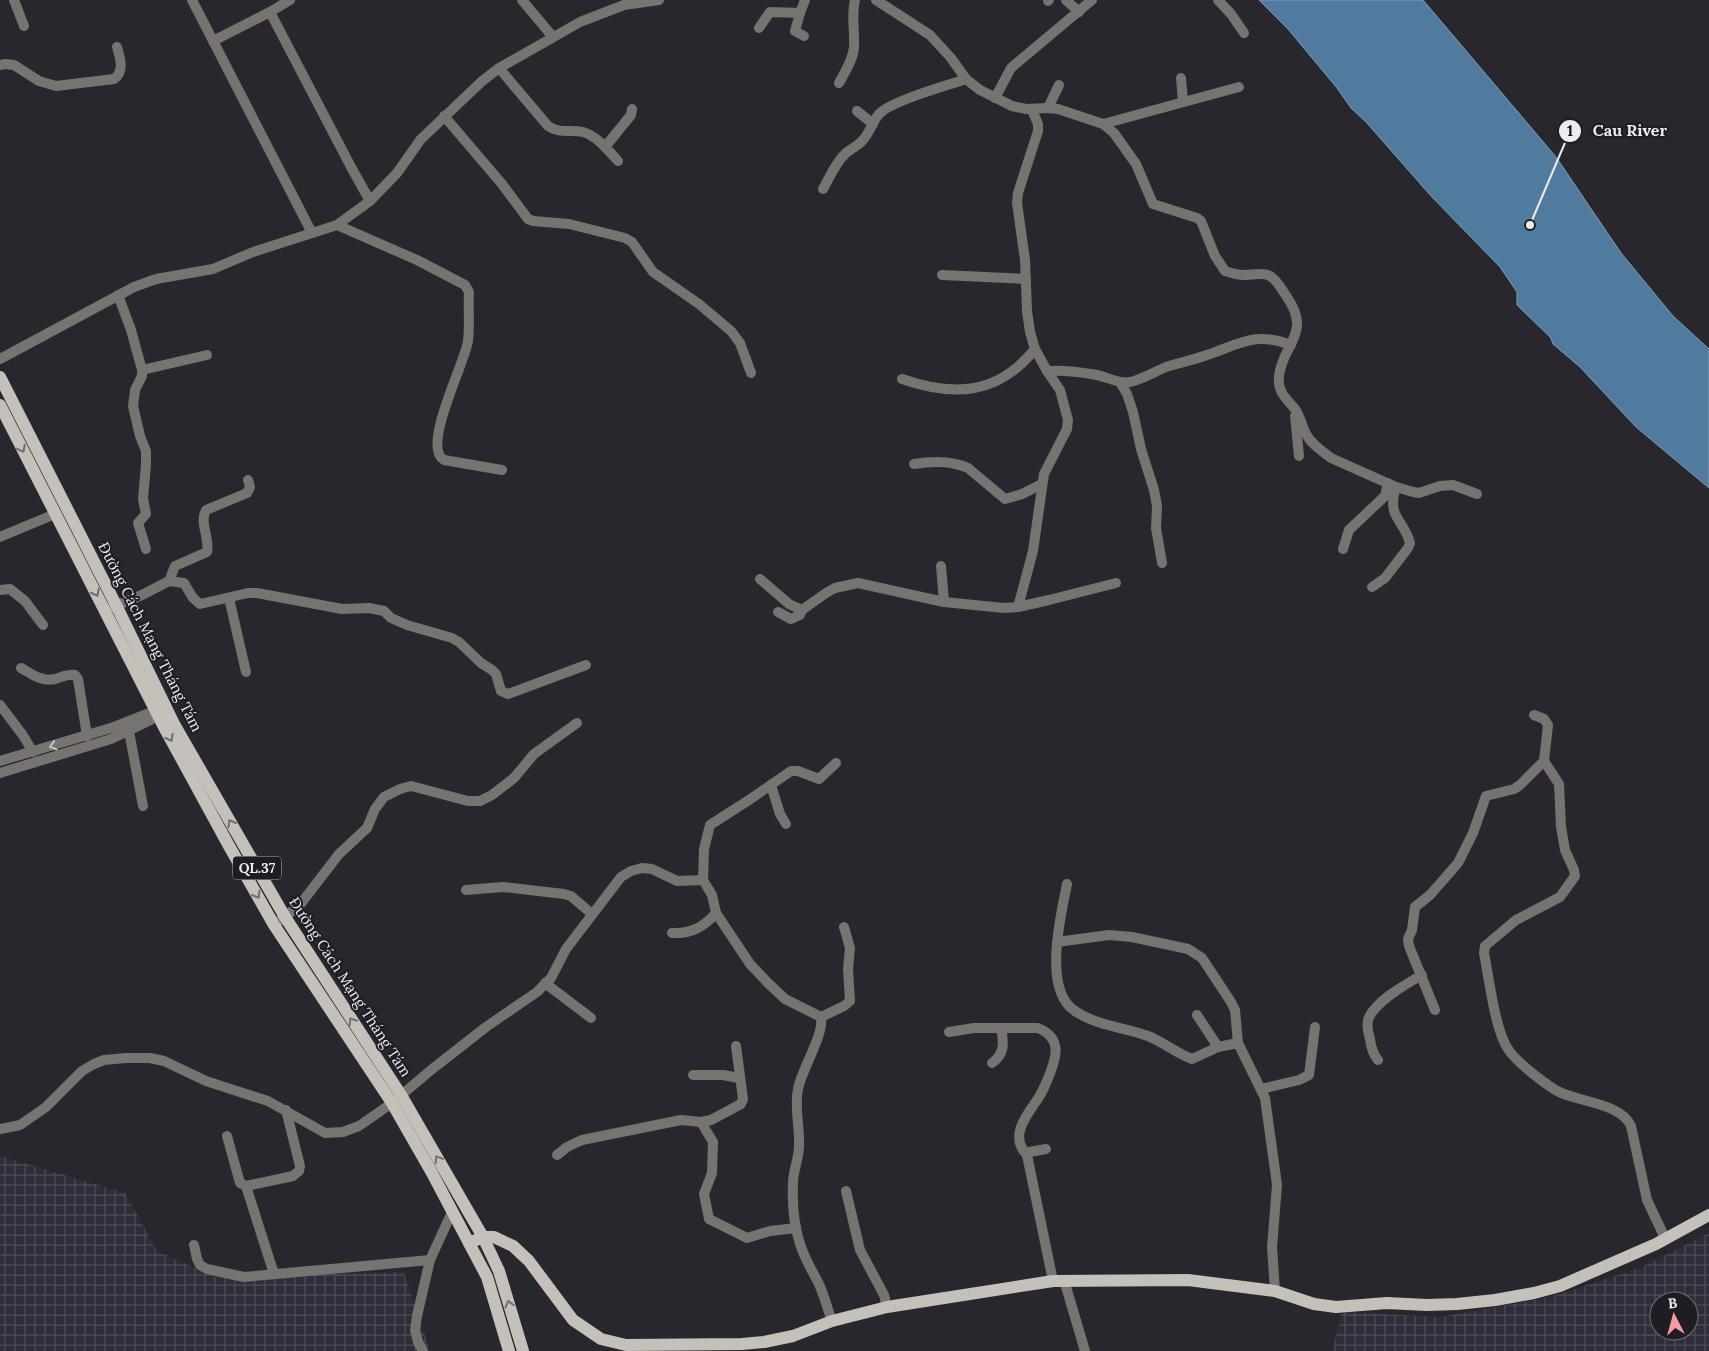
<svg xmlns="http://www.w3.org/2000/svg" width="1709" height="1351" font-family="Lora,serif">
<defs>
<pattern id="industrial-grid" width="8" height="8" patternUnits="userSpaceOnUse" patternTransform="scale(1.25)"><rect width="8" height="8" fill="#2f2d39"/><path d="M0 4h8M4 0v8" fill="none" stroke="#4d4c56"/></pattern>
</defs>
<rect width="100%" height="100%" fill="#28272d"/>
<g fill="url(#industrial-grid)" fill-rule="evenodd">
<polygon points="0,1156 125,1193 157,1251 215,1277 404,1272 430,1351 0,1351"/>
<path d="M1709 1233V1351H1332L1342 1312 1440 1317 1547 1298 1640 1268ZM1659 1301H1689V1331H1659Z"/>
</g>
<polygon fill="#507b9e" stroke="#7f9db6" points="1259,0 1423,0 1556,157 1621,253 1673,316 1709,349 1709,488 1636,427 1580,367 1553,344 1551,338 1517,305 1517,292 1500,267 1431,196 1366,122 1351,108 1337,88 1288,29"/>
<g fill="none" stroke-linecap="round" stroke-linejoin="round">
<g stroke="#767370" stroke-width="10">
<polyline points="14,0 24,26"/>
<polyline points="192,0 312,233"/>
<polyline points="522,0 553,37"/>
<path d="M876 0 930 35 951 58 966 79 980 90 1012 106 1026 109 1048 108 1058 109 1103 124 1114 133 1136 164 1153 204 1197 218 1201 221 1215 256 1225 271C1231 273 1238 275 1244 275 1252 275 1263 272 1270 276 1278 281 1282 290 1287 297 1312 334 1283 343 1279 376 1277 392 1286 398 1295 409 1300 416 1302 426 1306 434 1311 444 1322 451 1331 458L1396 487 1413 492 1419 493 1440 486 1453 485 1477 494"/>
<polyline points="1066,0 1079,12"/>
<polyline points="1218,0 1231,14 1244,33"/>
<polyline points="1048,1 1049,0"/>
<polyline points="270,12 351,167 370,201"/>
<polyline points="800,13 795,31 804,36"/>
<polyline points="759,28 770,12 800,13 805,0"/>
<polyline points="213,41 270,12 290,0"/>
<path d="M0 65 5 64 14 65 39 81 56 86 114 79C125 71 120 58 117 47"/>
<path d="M499 68 548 126C559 134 571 129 583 132 597 136 608 150 618 161"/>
<polyline points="1181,78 1183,102"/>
<path d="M839 83C845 72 853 60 854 47 855 31 851 16 855 0"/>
<polyline points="995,98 1011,68 1092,0"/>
<polyline points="1048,108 1059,85"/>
<polyline points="857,111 873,124"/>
<polyline points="444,116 502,184 528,219 533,221 569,224 625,238 632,242 653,272 699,304 731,331 740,343 751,373"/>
<polyline points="1103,124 1239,87"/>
<polyline points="605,147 631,115 632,109"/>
<path d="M823 189C830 177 835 163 846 153 851 149 857 146 861 142 870 134 872 121 880 113 894 100 946 86 966 79"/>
<path d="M337 225 417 260 465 285 469 292C468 308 470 325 468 341 465 363 421 447 444 460L502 470"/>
<polyline points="942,275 1026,279"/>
<polyline points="118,295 131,330 142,370 142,376 135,390 133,406 140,436 146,451 146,464 143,499 146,514 138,523 146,549"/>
<polyline points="0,359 134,287 156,279 213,269 253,252 337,225 370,201 397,173 421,139 481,82 499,68 580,22 624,5 659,0"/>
<polyline points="142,370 207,355"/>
<path d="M1047 371C1063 370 1080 372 1097 375 1107 377 1119 384 1130 382 1143 379 1154 372 1166 367 1179 363 1193 360 1207 355 1240 344 1255 331 1291 345"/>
<path d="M902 379C954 397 998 395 1035 349"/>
<polyline points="1120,382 1127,394 1133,412 1141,449 1154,490 1157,506 1156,528 1162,563"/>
<polyline points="1295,416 1299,456"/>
<path d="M914 464C932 461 951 460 968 468L1005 499 1022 494 1042 484"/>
<polyline points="0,537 55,514"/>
<polyline points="1343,549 1349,530 1385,496 1388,483"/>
<polyline points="941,566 944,602"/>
<polyline points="760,579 789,604 802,610 826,593 835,588 858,583 944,602 1004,608 1018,607 1049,600 1116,583"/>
<path d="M169 581 175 566 207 552C210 538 199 523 206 510L247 493 250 487 248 480"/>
<path d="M1372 587 1385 578 1408 548 1410 543C1404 519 1386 518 1396 487"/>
<polyline points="0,590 10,589 25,601 43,625"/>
<polyline points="229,598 246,672"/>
<polyline points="1018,607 1033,551 1044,474 1067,429 1068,420 1060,390 1047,371 1035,349 1030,332 1027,311 1025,260 1017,203 1018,193 1038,131 1038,124 1032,110"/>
<polyline points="110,608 142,595 169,581 184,583 193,598 200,604 248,593 257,593 342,609 369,608 384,611 391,618 407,625 452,638 459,642 481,663 492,670 496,674 501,691 508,694 586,665"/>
<polyline points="778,612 791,619 800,615 802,610"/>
<path d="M21 668C32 674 41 682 55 679 62 677 67 674 75 675L78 679 87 736"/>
<polyline points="0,705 22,734 33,752"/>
<polyline points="128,726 143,806"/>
<polyline points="0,761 114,727 157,710"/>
<path d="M1544 761 1559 784 1561 827 1565 850 1574 870 1575 876 1560 897 1516 920 1485 946 1484 953C1489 978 1495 1030 1508 1049 1516 1062 1544 1083 1557 1091 1578 1102 1621 1103 1631 1126L1647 1200 1665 1238"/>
<polyline points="0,773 111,739 165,713"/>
<polyline points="771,785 780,814 786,824"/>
<path d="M1067 884C1061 915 1042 990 1075 1011 1097 1026 1124 1027 1148 1036 1163 1042 1176 1053 1192 1059L1218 1047 1238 1043"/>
<polyline points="466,890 503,887 564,894 571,896 592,914"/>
<polyline points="279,921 299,906 339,854 367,828 375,809 384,797 400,789 411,786 468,801 480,801 492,795 514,778 534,754 577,723"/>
<path d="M672 933C691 934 704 927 716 913"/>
<polyline points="1057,942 1109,935 1132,937 1188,949 1202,958 1231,1002 1235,1010 1238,1043 1265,1098 1277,1185 1272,1247 1275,1291"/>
<polyline points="545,983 591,1018"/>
<polyline points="1435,1010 1409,946 1408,939 1412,930 1415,907 1430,895 1458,863 1473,833 1486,796 1514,789 1520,785 1544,761 1548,725 1544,719 1534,715"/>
<polyline points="1197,1015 1218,1047"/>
<polyline points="821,1017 785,999 768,983 750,964 716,913 712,895 703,880 704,849 710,825 749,800 791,771 798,771 819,779 836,763"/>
<path d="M821 1017C824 1036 802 1068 798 1089 794 1107 800 1127 799 1146 799 1159 793 1170 793 1183 792 1203 794 1225 800 1244 804 1257 811 1269 818 1282 824 1294 827 1308 832 1321"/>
<polyline points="821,1017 844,1006 850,1001 848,969 850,948 844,927"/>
<path d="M949 1032 974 1028H1038C1062 1038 1057 1056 1049 1076 1046 1083 1043 1091 1039 1097 1028 1114 1008 1135 1027 1155"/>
<path d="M1378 1060C1373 1054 1371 1048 1370 1039 1368 1033 1367 1026 1368 1020 1374 1002 1406 984 1422 975"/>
<path d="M992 1063C1005 1054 1004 1042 1001 1028"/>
<polyline points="693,1075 723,1075 739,1078"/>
<polyline points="1261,1089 1299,1080 1309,1075 1315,1027"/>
<polyline points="701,1122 713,1142 712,1173 704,1194 709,1219 747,1238 770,1231 796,1228"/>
<polyline points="0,1129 20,1125 46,1107 82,1071 94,1064 104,1060 126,1058 150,1058 164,1061 206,1081 268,1101 325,1133 343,1132 359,1126 392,1103 431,1070 486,1027 537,992 551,978 566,949 621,877 631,871 642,868 652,869 677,881 703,880"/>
<polyline points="227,1136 240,1183 246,1186 293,1176 299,1171 300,1166 286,1110"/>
<polyline points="1046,1149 1029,1152 1027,1155 1053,1281"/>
<polyline points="557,1155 567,1147 582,1140 681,1120 701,1122 711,1120 741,1104 743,1099 736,1046"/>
<polyline points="246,1186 274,1274"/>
<polyline points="846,1191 860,1250 884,1295 887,1307"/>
<polyline points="194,1245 197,1259 200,1265 207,1269 244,1277 430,1260"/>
<polyline points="1064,1280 1085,1351"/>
<polyline points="423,1351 418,1342 415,1330 417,1316 430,1260 452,1212"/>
</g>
<g stroke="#c5c0ba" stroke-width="12">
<polyline points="0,377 116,605 174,724 285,917 401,1095 483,1237 499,1271 523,1351"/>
<polyline points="0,405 164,727 229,846 274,925 392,1103 432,1173 487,1277 509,1351"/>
<polyline points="469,1243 483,1237 494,1237 513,1246 529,1261 573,1320 601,1339 626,1345 742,1344 764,1342 793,1336 832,1321 887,1307 1053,1281 1188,1280 1275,1291 1314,1304 1336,1307 1387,1303 1427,1305 1457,1304 1495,1300 1534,1293 1560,1286 1656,1244 1709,1215"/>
</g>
</g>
<defs><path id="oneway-chevron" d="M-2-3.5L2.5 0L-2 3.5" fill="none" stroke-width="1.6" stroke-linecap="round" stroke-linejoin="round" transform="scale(1.25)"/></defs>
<g stroke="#726e6f">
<use href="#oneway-chevron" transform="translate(22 449) rotate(63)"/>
<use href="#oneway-chevron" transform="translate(96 593) rotate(63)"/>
<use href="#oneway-chevron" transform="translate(170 738) rotate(61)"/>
<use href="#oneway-chevron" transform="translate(231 823) rotate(-120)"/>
<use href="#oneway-chevron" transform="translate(257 895) rotate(60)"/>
<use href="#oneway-chevron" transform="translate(352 1021) rotate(-123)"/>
<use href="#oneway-chevron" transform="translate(438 1159) rotate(-121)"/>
<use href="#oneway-chevron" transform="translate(509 1304) rotate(-106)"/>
</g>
<use stroke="#c3c1c3" href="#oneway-chevron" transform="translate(53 746) rotate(164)"/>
<g text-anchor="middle" stroke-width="4" stroke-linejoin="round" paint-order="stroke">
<rect fill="#1e1d24" stroke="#aeadb2" stroke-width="1" x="233" y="856.5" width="48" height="23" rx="4"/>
<g font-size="14" font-weight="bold" fill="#ecebef">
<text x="257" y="873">QL.37</text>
</g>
<g font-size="15" fill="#ecebef" stroke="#1e1d24">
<text transform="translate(150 637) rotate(63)" y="5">Đường Cách Mạng Tháng Tám</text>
<text transform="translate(350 987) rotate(57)" y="5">Đường Cách Mạng Tháng Tám</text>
</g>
</g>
<path fill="none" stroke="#ecebef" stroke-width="2" d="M1530 225L1570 131"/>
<g fill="#ecebef" stroke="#1e1d24" stroke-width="2">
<circle cx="1530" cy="225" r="5"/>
<circle cx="1570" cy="131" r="12"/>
</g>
<g font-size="15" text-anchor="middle" font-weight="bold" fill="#111">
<text x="1570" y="136">1</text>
</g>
<g font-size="16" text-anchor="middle" font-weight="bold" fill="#ecebef" stroke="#1e1d24" stroke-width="4" stroke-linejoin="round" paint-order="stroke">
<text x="1630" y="136">Cau River</text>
</g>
<g transform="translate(1674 1316) rotate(354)"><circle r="24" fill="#1e1d24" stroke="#706f75"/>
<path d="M0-4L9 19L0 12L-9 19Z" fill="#f49aa2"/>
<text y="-8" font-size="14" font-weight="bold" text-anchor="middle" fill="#ecebef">B</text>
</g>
</svg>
